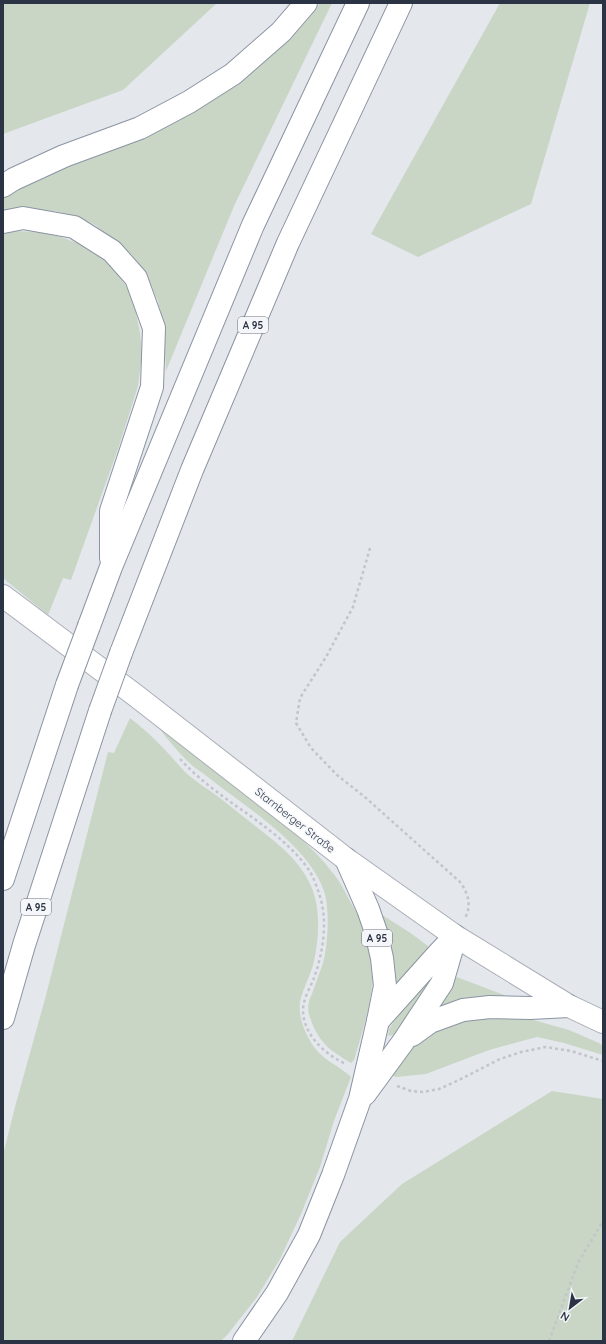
<svg xmlns="http://www.w3.org/2000/svg" width="606" height="1344" font-family="Quicksand,sans-serif">
<rect width="100%" height="100%" fill="#e4e7ec"/>
<g fill="#c9d6c5">
<polygon points="3,3 217,3 123,90 3,134"/>
<polygon points="320,3 332,3 234,206 166,371 164,329 158,301 148,281 132,255 95,225 79,217 55,211 24,209 3,212 3,198 24,185 62,167 137,138 312,12"/>
<polygon points="500,3 590,3 531,204 418,257 371,234"/>
<polygon points="13,231 41,232 61,237 85,246 107,262 127,287 135,308 140,333 142,354 138,386 118,449 71,580 63,578 48,615 3,578 3,234"/>
<path d="M130 718C143 728 155 739 166 751 173 758 179 766 186 773 195 781 206 788 216 795 229 805 241 815 254 825 276 842 299 859 311 886 321 909 319 938 314 961 311 975 303 988 300 1002 298 1017 305 1034 314 1047 324 1061 340 1066 351 1077L334 1121 320 1167 301 1214 280 1259 257 1297 228 1334 221 1341H3V1155L15 1107 45 999 108 752 114 753Z"/>
<path d="M158 727C186 749 214 770 242 792 273 816 308 840 332 872 340 881 345 892 351 903 361 919 368 937 372 956 377 989 363 1029 354 1060L351 1063C331 1051 319 1043 311 1020 309 1015 307 1008 309 1002 309 999 312 995 313 991 316 982 320 972 323 963 328 945 330 908 324 891 308 845 246 807 209 778 205 774 199 771 194 767 181 756 169 741 158 727Z"/>
<polygon points="382,915 409,932 428,946 429,950 405,974 395,989"/>
<polygon points="438,973 397,1034 388,1036 389,1029 423,979"/>
<polygon points="454,976 504,995 503,999 440,1009 438,1005"/>
<path d="M476 1017 530 1019 569 1030 599 1043 603 1046V1055L564 1043 537 1037 489 1050 426 1074 396 1077 389 1074C398 1063 407 1050 418 1041 435 1028 456 1023 476 1017Z"/>
<polygon points="552,1091 603,1099 603,1341 292,1341 340,1242 402,1184"/>
</g>
<g fill="none" stroke-linecap="round" stroke-linejoin="round">
<g stroke="#a9aeb7" stroke-width="24">
<polyline id="secondary" points="3,596 135,695 346,859 455,936 569,1006 603,1022"/>
</g>
<g stroke="#8b94a3" stroke-width="24">
<g id="motorway">
<polyline points="3,186 14,179 64,156 140,128 189,102 233,74 281,32 306,3"/>
<polyline points="3,222 23,218 74,227 112,251 136,278 154,328 152,387 111,511 111,558"/>
<polyline points="89,626 111,567 253,225 358,3"/>
<polyline points="121,653 192,470 288,243 401,3"/>
<polyline points="346,859 368,909 376,932 382,958 385,986 378,1021"/>
<polyline points="3,879 67,685"/>
<polyline points="3,1018 24,945 100,711"/>
<polyline points="412,1035 430,1022 463,1010 490,1007 530,1008 569,1006"/>
<polyline points="365,1094 403,1042 442,983 455,938"/>
<polyline points="244,1341 277,1293 309,1235 333,1175 360,1099 378,1021 438,954 455,936"/>
</g>
</g>
<g stroke="#c2c5cb" stroke-width="2.5" stroke-dasharray="3 3" stroke-linecap="butt">
<path d="M370 548 353 607 326 657 300 698 296 723 311 748 337 775 366 798 460 882C468 893 472 905 465 918"/>
<path d="M180 759C200 781 225 798 249 815 271 831 293 847 309 870 315 880 319 892 322 904 327 928 322 956 314 978 310 988 303 999 303 1010 303 1035 326 1055 346 1064"/>
<polyline points="397,1086 411,1091 423,1092 439,1089 459,1080 500,1059 521,1052 546,1047 571,1051 603,1061"/>
<polyline points="549,1341 578,1263 603,1221"/>
</g>
<use href="#secondary" stroke="#fff" stroke-width="22"/>
<use href="#motorway" stroke="#fff" stroke-width="22"/>
<g stroke="#8b94a3" stroke-width="24" stroke-linecap="butt">
<g id="motorway-bridge">
<polyline points="67,685 89,626"/>
<polyline points="100,711 121,653"/>
</g>
</g>
<use href="#motorway-bridge" stroke="#fff" stroke-width="22"/>
</g>
<g text-anchor="middle" stroke-width="3" stroke-linejoin="round" paint-order="stroke">
<g fill="#f4f6f9" stroke="#676e7b" stroke-width="1">
<rect x="238" y="317" width="30" height="16" rx="3"/>
<rect x="21" y="899" width="30" height="16" rx="3"/>
<rect x="362" y="930" width="30" height="16" rx="3"/>
</g>
<g font-size="10" font-weight="bold" fill="#2b3445">
<text x="253" y="329">A 95</text>
<text x="36" y="911">A 95</text>
<text x="377" y="942">A 95</text>
</g>
<g font-size="11" fill="#2b3445" stroke="#f4f6f9">
<text transform="translate(295 820) rotate(38)" y="4">Starnberger Straße</text>
</g>
</g>
<rect width="606" height="1344" fill="none" stroke="#2b3445" stroke-width="8"/>
<g transform="translate(570 1308) rotate(211)" stroke="#f4f6f9" stroke-width="3" paint-order="stroke">
<path d="M0-3L7 15L0 10L-7 15Z" fill="#2b3445"/>
<text y="-6" font-size="11" font-weight="bold" text-anchor="middle" fill="#2b3445">N</text>
</g>
</svg>
